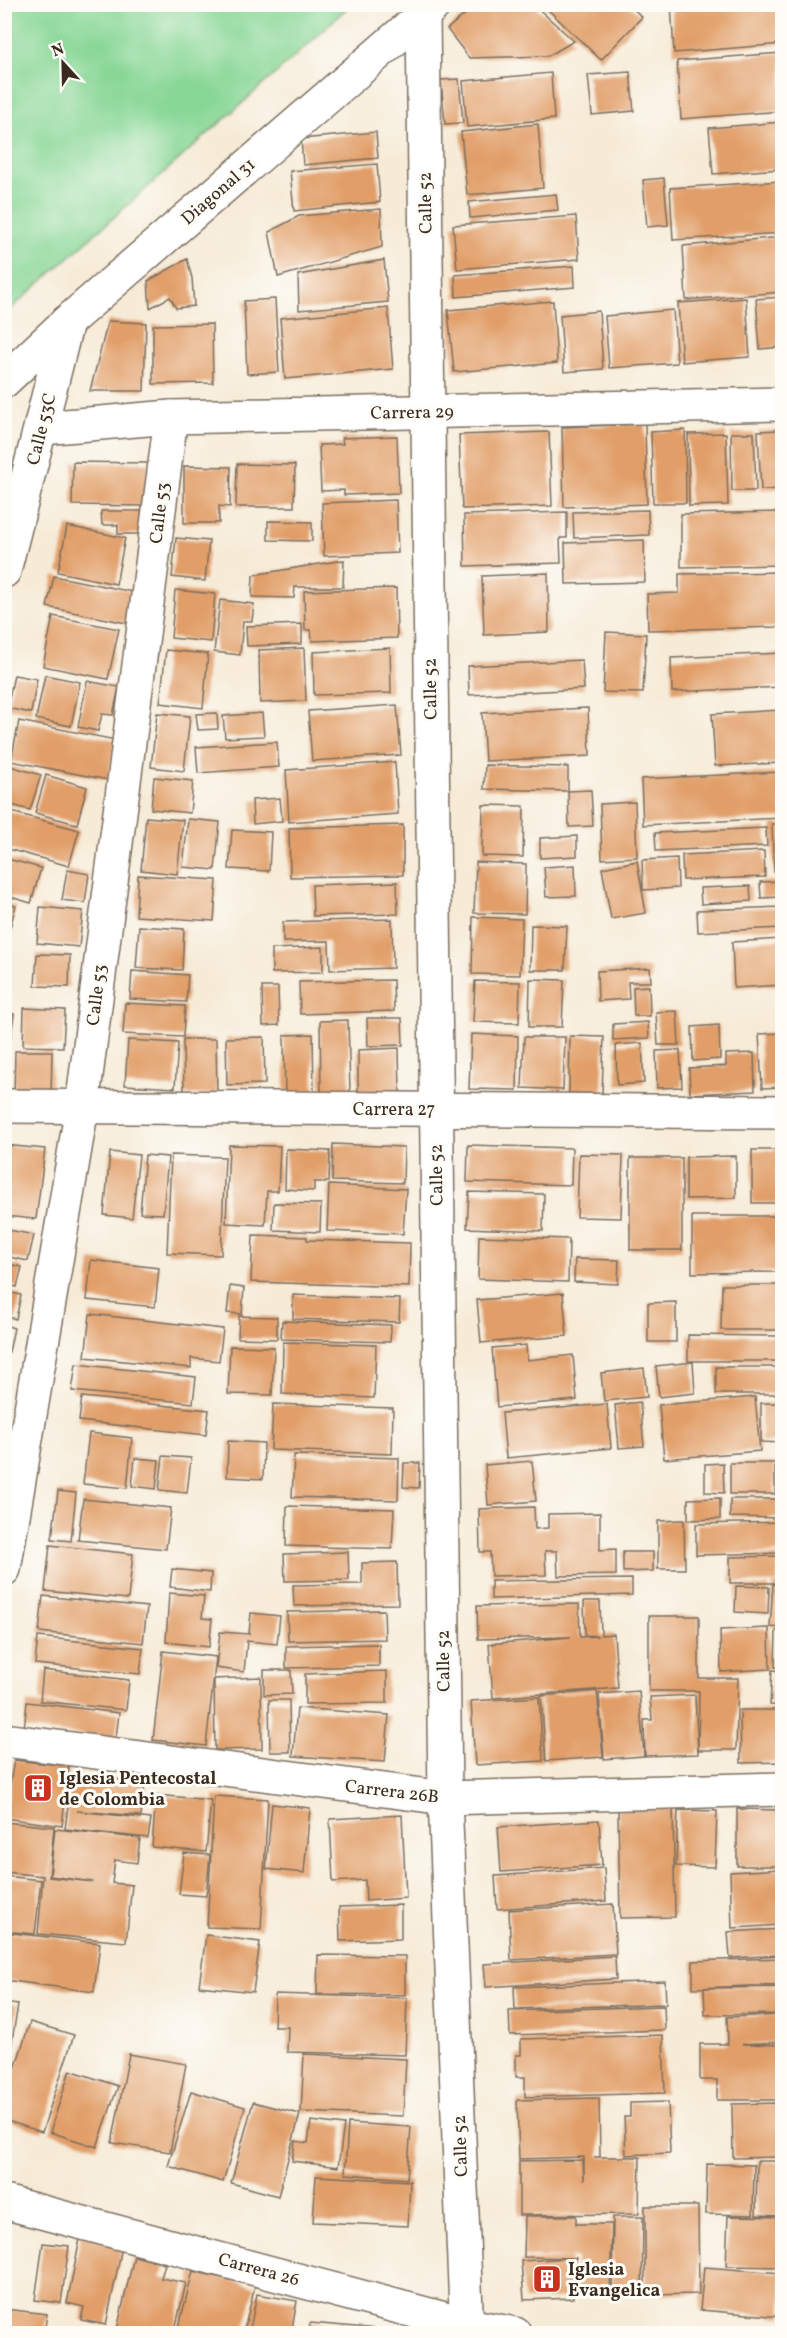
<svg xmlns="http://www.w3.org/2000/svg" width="787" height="2338" font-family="Vollkorn,serif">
<rect width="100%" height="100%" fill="#fdfcf7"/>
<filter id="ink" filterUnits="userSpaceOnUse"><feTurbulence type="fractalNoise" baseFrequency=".0167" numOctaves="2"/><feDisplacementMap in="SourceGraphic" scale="12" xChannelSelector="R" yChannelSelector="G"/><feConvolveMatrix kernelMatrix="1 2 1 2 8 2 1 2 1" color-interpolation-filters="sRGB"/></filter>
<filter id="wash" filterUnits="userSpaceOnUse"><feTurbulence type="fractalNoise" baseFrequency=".008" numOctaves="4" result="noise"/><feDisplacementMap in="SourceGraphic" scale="24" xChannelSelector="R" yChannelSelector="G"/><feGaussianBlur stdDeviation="1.35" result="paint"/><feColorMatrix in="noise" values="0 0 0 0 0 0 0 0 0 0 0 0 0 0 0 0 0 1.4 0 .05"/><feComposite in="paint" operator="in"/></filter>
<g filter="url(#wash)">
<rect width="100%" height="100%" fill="#f6ebd7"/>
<polygon fill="#88d796" stroke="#62805a" stroke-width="1.5" points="5,4 350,4 350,5 312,41 5,314"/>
<g id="blocks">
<g fill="#e19e67">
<polygon points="478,4 533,4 574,41 548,56 469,58 447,29"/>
<polygon points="542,4 628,4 642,17 601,60"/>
<polygon points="671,4 782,4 782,44 674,53"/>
<polygon points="782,53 782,111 681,119 677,61"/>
<polygon points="630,72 634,111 592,115 588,75"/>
<polygon points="551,73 554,119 467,127 463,81"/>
<polygon points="459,79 463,123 445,124 441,80"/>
<polygon points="782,122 782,169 713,174 709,128"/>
<polygon points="538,124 543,188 467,195 461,132"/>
<polygon points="376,132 378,158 303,165 301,139"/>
<polygon points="377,164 380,202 294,211 290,171"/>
<polygon points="664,178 668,225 647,227 643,180"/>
<polygon points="782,181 782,233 673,240 670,188"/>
<polygon points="556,194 558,210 470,218 469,202"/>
<polygon points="381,209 382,247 278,277 269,232 299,216"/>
<polygon points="576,216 579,259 457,269 453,225"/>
<polygon points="782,237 782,292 686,300 683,246"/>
<polygon points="187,259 192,278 194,306 176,308 170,297 150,308 148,281"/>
<polygon points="384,260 388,302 299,310 298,275"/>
<polygon points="574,266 575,287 456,297 455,275"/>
<polygon points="782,297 782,347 760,349 756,299"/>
<polygon points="746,298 750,357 682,362 678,303"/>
<polygon points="275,299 279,372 247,374 244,301"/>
<polygon points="553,301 557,363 454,372 448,310"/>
<polygon points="388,308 393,369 285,379 280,318"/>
<polygon points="673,310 677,363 609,368 605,316"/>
<polygon points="599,311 603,369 564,372 560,315"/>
<polygon points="108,321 146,323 144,391 90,391"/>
<polygon points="212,324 213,383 153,384 153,325"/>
<polygon points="645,424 647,504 564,507 562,427"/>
<polygon points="685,430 686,503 653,503 651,432"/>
<polygon points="780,430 782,489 761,490 758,431"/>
<polygon points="549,432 552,506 462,509 459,435"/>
<polygon points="726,433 728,505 689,506 688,434"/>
<polygon points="731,433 754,433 756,491 732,491"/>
<polygon points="397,436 399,493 344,495 344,490 321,491 319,445 343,444 342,438"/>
<polygon points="73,462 148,463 147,506 72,505"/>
<polygon points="237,464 295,465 294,507 236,507"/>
<polygon points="184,466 231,467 230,507 219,506 219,523 184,523"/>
<polygon points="396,500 398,553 324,556 322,503"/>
<polygon points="648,510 649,535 574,538 573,512"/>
<polygon points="101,511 142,511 142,534 118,534 118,525 102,525"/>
<polygon points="567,512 567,538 560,538 561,563 465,566 464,515"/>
<polygon points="782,512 782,565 681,567 681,514"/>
<polygon points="268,521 312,522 312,541 268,540"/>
<polygon points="67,526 125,538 116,584 58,572"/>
<polygon points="176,538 209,541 205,581 172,577"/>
<polygon points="644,540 645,582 566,584 565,543"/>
<polygon points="344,560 343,587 295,587 294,598 252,597 253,575"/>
<polygon points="782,572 782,627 648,630 647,594 679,593 679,574"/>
<polygon points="548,573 549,632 484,635 482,576"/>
<polygon points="54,576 133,592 127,623 47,607"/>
<polygon points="396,588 397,638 312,641 311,630 305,630 304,591"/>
<polygon points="175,590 215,594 211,642 171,638"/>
<polygon points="220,600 254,604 252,621 243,621 240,655 214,652"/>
<polygon points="53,616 119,629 108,679 43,666"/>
<polygon points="302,624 302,644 247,646 246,626"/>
<polygon points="606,632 646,634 643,693 603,692"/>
<polygon points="304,648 306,701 260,703 259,650"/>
<polygon points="390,648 391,693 314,695 313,652"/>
<polygon points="166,650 208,654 203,708 160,703"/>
<polygon points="782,653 782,687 672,692 671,658"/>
<polygon points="582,660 584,689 469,695 468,666"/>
<polygon points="14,675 37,679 31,713 7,708"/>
<polygon points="45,675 80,682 71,726 36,719"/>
<polygon points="87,681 119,687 113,715 102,714 98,731 78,727"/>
<polygon points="397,705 401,755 312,761 308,711"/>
<polygon points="588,708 590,756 485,761 482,713"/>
<polygon points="782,710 782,763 715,766 712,714"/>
<polygon points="157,713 190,716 184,771 151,767"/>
<polygon points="217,713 218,729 198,730 196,714"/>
<polygon points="262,713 264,736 225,738 223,716"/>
<polygon points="19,721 116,740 108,780 11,761"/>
<polygon points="277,742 279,767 198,773 196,747"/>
<polygon points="4,761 11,763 10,766 41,775 30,810 4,803"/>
<polygon points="395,762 398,814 289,822 286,770"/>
<polygon points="485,765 568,767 568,791 591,790 593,826 569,827 568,791 484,789"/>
<polygon points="782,772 782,818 643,825 641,779"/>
<polygon points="46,775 87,787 77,824 35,813"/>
<polygon points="154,777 193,781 190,813 151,809"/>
<polygon points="280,798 282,821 253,824 252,800"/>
<polygon points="635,802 637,857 602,859 600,804"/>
<polygon points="483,805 524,806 523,857 482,856"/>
<polygon points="4,810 79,830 69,866 4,848"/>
<polygon points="146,817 183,820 177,874 141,870"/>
<polygon points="188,819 220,822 215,870 183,867"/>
<polygon points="772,824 782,824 782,871 774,872"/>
<polygon points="403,825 403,875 290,877 289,828"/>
<polygon points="766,828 767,846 656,851 655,833"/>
<polygon points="232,830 271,832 269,871 229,869"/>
<polygon points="577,836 577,856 540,858 540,838"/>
<polygon points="764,851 765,877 683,880 682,855"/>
<polygon points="4,858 41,868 31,903 4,895"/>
<polygon points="677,858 678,888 643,890 642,860"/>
<polygon points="637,861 646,913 611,919 602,868"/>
<polygon points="476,862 526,864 525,914 474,913"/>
<polygon points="575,865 576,896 546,897 544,867"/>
<polygon points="67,870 89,874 85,903 62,900"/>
<polygon points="138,875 217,880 214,921 136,916"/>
<polygon points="782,881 782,897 761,898 760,882"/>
<polygon points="397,882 398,914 313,916 312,885"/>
<polygon points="750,886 751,901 701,904 700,888"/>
<polygon points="4,903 16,906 7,938 4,938"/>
<polygon points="40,907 83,911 79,947 37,943"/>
<polygon points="782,907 782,928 698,932 697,910"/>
<polygon points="473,917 522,919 520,975 472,974"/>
<polygon points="392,919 393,968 330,970 329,941 283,942 283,922"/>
<polygon points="531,925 567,926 565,970 530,970"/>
<polygon points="139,926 184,929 182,970 136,968"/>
<polygon points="782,939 782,985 734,988 732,942"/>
<polygon points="323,947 323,972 272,973 272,949"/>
<polygon points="37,954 70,955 69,987 35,986"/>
<polygon points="650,968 651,982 628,982 629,999 598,1001 597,971"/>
<polygon points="132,971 188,975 186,1002 130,999"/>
<polygon points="530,979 564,980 562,1027 529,1027"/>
<polygon points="393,980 394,1011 300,1014 299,982"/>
<polygon points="475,981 520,982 519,1023 473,1022"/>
<polygon points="649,986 650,1016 634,1016 633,987"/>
<polygon points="262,987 278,987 279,1025 263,1026"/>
<polygon points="125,1003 185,1006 183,1037 123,1034"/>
<polygon points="24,1008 65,1010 63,1047 23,1046"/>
<polygon points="677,1011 679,1045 658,1045 656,1012"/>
<polygon points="4,1013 14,1014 6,1068 4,1068"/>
<polygon points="367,1018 402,1018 403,1045 368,1046"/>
<polygon points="348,1020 350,1092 321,1093 320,1021"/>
<polygon points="648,1022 649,1038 613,1040 613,1024"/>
<polygon points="719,1025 720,1059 693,1061 692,1027"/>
<polygon points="782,1033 782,1087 762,1088 759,1034"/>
<polygon points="313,1034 314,1094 285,1095 284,1035"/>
<polygon points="471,1034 518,1036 517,1090 469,1089"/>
<polygon points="570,1036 604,1037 602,1094 569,1093"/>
<polygon points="264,1037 265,1084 227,1085 226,1038"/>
<polygon points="524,1037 565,1037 563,1090 522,1088"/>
<polygon points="183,1039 216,1039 217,1094 184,1095"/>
<polygon points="128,1040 178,1043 175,1088 125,1085"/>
<polygon points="642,1043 644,1083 617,1085 616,1045"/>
<polygon points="399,1048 400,1093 358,1094 358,1050"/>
<polygon points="680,1050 682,1087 657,1088 656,1051"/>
<polygon points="15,1051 52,1051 51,1098 14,1097"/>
<polygon points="754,1053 755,1091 690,1094 689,1068 726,1066 726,1054"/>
<polygon points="333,1144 404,1147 403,1183 332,1181"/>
<polygon points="4,1145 45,1149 36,1219 4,1216"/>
<polygon points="229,1145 280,1146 278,1191 267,1191 265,1225 226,1223"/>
<polygon points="468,1145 572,1148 571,1185 467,1182"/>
<polygon points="286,1149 330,1151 329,1182 314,1182 314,1191 285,1189"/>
<rect x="752" y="1150" width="30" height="53"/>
<polygon points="110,1152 139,1155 132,1218 104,1215"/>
<polygon points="579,1154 623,1155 621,1218 577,1217"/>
<polygon points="145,1155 168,1157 163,1214 140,1213"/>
<polygon points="171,1155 225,1157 221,1255 167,1253"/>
<polygon points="736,1156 736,1198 686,1199 686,1157"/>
<rect x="630" y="1158" width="52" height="92"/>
<polygon points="329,1185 406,1189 403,1234 327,1231"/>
<polygon points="469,1192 544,1194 543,1231 467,1228"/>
<polygon points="274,1203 321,1204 320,1232 273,1230"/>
<polygon points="692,1216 782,1216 782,1272 692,1273"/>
<polygon points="4,1229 34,1235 28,1261 4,1256"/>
<polygon points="253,1235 307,1237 307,1240 410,1243 409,1287 251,1282"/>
<polygon points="479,1236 569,1239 568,1282 478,1279"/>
<polygon points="575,1259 619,1260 618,1284 574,1282"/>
<polygon points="91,1260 159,1268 155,1307 87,1300"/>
<polygon points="4,1263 22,1267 17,1287 4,1284"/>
<polygon points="722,1285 782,1285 782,1330 721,1330"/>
<polygon points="230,1286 244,1288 242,1314 227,1313"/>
<polygon points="4,1291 21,1295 16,1319 4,1316"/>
<polygon points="563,1293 567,1336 481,1343 477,1300"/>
<polygon points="293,1295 400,1299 399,1322 293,1319"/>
<polygon points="676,1302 676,1342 648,1342 648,1303"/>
<polygon points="90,1314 223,1329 219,1361 191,1358 191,1368 85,1357"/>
<polygon points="239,1316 277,1317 277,1339 238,1338"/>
<polygon points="282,1321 391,1325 390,1342 281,1339"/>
<polygon points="4,1325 14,1328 9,1352 4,1351"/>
<polygon points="688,1335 782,1336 782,1361 688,1361"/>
<polygon points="283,1342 376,1345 374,1398 282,1394"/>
<polygon points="526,1345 527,1360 573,1355 577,1400 497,1407 492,1348"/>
<polygon points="230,1346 274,1347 272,1395 228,1394"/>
<polygon points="693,1362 695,1393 659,1397 656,1366"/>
<polygon points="76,1364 196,1377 193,1403 72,1391"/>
<rect x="716" y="1367" width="66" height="27"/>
<polygon points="644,1368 647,1397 604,1401 601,1373"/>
<polygon points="82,1397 209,1410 206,1435 79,1421"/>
<polygon points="755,1397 760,1451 664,1459 659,1405"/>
<polygon points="640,1402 644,1446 619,1448 615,1405"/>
<polygon points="761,1403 782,1403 782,1443 761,1442"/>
<polygon points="273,1404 393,1408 392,1454 271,1450"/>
<polygon points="607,1404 611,1448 506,1458 502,1413"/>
<polygon points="89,1433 132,1438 127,1488 83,1484"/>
<polygon points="228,1441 264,1443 263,1479 227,1477"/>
<polygon points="294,1455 399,1458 398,1500 292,1497"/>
<polygon points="163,1456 191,1458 187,1493 159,1490"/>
<polygon points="135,1458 159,1460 156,1489 132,1486"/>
<polygon points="532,1461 536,1501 488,1505 485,1465"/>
<polygon points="404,1463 420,1463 419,1488 403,1487"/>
<polygon points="723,1463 724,1493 705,1492 705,1464"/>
<rect x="730" y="1463" width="45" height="31"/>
<polygon points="58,1491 76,1493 71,1541 52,1539"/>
<polygon points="720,1498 720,1519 688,1520 688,1499"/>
<polygon points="83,1499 171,1508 166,1549 78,1540"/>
<polygon points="730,1499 782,1499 782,1518 730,1517"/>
<polygon points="287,1506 394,1509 392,1549 286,1546"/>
<polygon points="534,1507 535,1529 548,1528 548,1514 600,1513 600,1550 616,1549 616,1575 558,1576 557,1551 545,1551 546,1575 491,1576 490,1552 480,1552 479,1509"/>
<polygon points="684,1520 685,1569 658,1569 658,1521"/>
<polygon points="782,1522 782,1553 696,1555 696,1524"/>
<polygon points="50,1545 133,1554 128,1599 45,1591"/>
<polygon points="348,1552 349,1580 285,1581 284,1554"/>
<polygon points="623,1552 653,1552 653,1571 623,1572"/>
<polygon points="778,1556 778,1583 730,1583 730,1557"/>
<polygon points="397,1562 398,1604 294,1606 293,1585 362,1584 362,1563"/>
<polygon points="172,1569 211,1573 210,1592 170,1587"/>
<polygon points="632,1579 632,1595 491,1599 491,1581"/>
<polygon points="773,1584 782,1585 782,1628 770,1627"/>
<polygon points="736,1586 769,1587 768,1614 735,1612"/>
<polygon points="169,1593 204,1596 202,1618 212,1619 209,1647 166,1642"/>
<polygon points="43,1596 147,1607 143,1643 39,1632"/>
<polygon points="584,1601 600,1601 601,1635 614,1634 618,1688 493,1698 489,1644 571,1637 478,1639 477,1606 579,1604 580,1637 598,1636 585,1635"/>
<polygon points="384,1610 385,1639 288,1641 287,1612"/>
<polygon points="251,1613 280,1616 277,1644 247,1641 244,1672 216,1668 220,1632 249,1634"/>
<polygon points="649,1616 699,1616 699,1678 738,1678 736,1750 698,1750 699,1691 649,1691"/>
<polygon points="769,1628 770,1669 721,1672 720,1630"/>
<polygon points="776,1631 782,1631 782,1668 775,1667"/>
<polygon points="38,1637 143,1648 140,1674 35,1664"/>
<polygon points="379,1644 379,1666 286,1668 286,1646"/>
<polygon points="163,1651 216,1657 206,1746 153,1740"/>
<polygon points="43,1670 129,1680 126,1710 40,1701"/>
<polygon points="264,1670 291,1670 292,1694 264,1695"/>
<polygon points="772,1670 782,1671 782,1706 770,1705"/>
<polygon points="387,1671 387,1703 305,1704 305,1674"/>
<polygon points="261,1677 262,1749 215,1750 214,1679"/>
<polygon points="597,1691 603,1757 546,1761 541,1696"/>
<polygon points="639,1691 644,1756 604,1759 599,1694"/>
<polygon points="695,1695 698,1754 645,1756 644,1720 652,1720 650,1697"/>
<polygon points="539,1697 543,1761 475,1765 471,1701"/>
<polygon points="269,1700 289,1700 290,1752 270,1752"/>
<polygon points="27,1702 119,1713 116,1738 24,1729"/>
<polygon points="297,1708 389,1715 385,1762 293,1756"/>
<polygon points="740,1710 782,1710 782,1762 741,1763"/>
<polygon points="14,1760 69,1766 62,1826 4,1818"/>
<polygon points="72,1775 145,1782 141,1816 77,1811 151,1819 148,1838 65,1829"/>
<polygon points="156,1795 211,1800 206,1852 152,1847"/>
<polygon points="214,1796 268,1799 261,1929 207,1927"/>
<polygon points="272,1804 310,1808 304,1873 266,1869"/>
<polygon points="673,1808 675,1917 620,1918 618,1809"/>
<polygon points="737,1809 782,1810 782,1866 737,1866"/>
<polygon points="678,1810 717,1811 715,1867 676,1866"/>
<polygon points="402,1815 406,1898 366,1901 365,1880 333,1882 330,1819"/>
<polygon points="599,1820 602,1865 501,1872 498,1827"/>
<polygon points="4,1822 54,1827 49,1877 93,1882 50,1876 55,1829 140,1838 137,1863 115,1860 112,1883 132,1885 126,1942 38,1934 43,1876 4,1872"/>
<polygon points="184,1853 210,1855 206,1896 179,1894"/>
<polygon points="604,1868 606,1901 497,1909 495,1876"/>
<polygon points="782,1869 782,1925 732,1928 730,1872"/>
<polygon points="4,1876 41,1880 35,1934 4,1931"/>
<polygon points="613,1904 616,1954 511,1960 509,1910"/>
<polygon points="401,1905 401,1939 340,1941 339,1907"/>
<polygon points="782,1929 782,1955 730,1958 728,1932"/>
<polygon points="4,1932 100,1943 94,1992 4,1980"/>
<polygon points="206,1935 260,1942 253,1992 199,1986"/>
<polygon points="318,1955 405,1956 405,1995 317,1994"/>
<polygon points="615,1956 616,1979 486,1987 484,1964"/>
<polygon points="782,1958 782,1985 693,1988 693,1961"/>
<polygon points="665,1981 666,2004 515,2009 514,1987"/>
<polygon points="782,1987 782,2014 705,2015 704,1988"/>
<polygon points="275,1994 407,1998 405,2055 287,2052 288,2027 274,2027"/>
<polygon points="4,2003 18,2005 6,2076 4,2076"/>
<polygon points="664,2006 665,2030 510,2035 509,2011"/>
<polygon points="782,2015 782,2042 742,2044 782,2045 782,2100 717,2100 717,2080 700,2080 700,2044 728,2044 727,2017"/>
<polygon points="30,2022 74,2035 42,2132 4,2120 4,2102"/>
<polygon points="663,2035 665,2093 525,2097 525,2077 516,2077 516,2055 521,2055 521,2039"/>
<polygon points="129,2054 186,2064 170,2152 112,2143"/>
<polygon points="304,2054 406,2059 403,2116 301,2112"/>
<polygon points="70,2070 118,2086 97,2147 50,2132"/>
<polygon points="191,2091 245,2107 223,2182 168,2166"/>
<polygon points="599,2098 600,2157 594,2157 640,2157 639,2214 519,2215 519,2161 583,2160 584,2181 584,2157 519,2159 517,2100"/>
<polygon points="253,2102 300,2114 278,2196 231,2183"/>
<polygon points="668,2102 670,2153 626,2155 624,2117 630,2117 630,2103"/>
<polygon points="782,2103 782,2157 733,2158 732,2104"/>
<polygon points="311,2121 344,2125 338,2167 292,2161 295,2141 308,2143"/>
<polygon points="348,2123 411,2127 407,2179 345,2174"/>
<polygon points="757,2161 782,2161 782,2216 756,2215"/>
<polygon points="707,2164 754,2165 753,2215 706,2214"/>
<polygon points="316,2176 410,2181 408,2226 313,2222"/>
<polygon points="645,2206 698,2206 699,2294 645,2295"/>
<polygon points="525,2216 576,2216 576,2224 612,2224 610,2292 575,2291 576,2258 524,2257"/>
<polygon points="728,2216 782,2217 782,2267 726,2266"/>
<polygon points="613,2217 643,2217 642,2295 612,2295"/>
<polygon points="81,2234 123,2242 106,2325 81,2320 84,2307 67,2303"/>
<polygon points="43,2243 69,2246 61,2303 35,2300"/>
<polygon points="134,2256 165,2264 161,2278 186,2283 174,2334 116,2334"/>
<polygon points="570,2258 573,2298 524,2300 521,2261"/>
<polygon points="704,2267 782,2273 782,2317 700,2310"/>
<polygon points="193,2271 255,2286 243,2334 177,2334"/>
<polygon points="257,2294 297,2301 291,2334 250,2329"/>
<polygon points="4,2309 47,2314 44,2334 4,2329"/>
<polygon points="310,2323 390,2330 390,2334 309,2334"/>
</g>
</g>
</g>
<g filter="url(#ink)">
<use href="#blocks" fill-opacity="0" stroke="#7c6e5f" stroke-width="1.5"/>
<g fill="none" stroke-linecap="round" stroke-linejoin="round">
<g stroke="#7c6e5f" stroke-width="36">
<g id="minor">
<polyline points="423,15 445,1798 467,2334"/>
<polyline points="4,381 67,322 433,6"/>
<polyline points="42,428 171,417 782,404"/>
<polyline points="4,571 67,322"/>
<polyline points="4,1106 782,1112"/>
<polyline points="4,1569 82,1107 171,417"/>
<polyline points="4,1740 445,1798 782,1789"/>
<polyline points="4,2202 467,2325 515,2334"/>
</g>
</g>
<use href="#minor" stroke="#fff" stroke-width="33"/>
</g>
</g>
<defs>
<g id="building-square" transform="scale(1.5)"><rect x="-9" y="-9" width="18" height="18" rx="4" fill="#c8321e" stroke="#fdfcf7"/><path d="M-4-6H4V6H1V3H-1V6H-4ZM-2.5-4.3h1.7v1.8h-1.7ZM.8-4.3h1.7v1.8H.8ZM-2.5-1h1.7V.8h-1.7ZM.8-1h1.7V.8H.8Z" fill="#fff"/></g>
</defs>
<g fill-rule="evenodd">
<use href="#building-square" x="38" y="1788"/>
<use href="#building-square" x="547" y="2279"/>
</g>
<g text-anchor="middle" stroke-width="6" stroke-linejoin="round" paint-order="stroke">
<g font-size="18" fill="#3b2a1e" stroke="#fdfcf7">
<text transform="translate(218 191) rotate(-41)" y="6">Diagonal 31</text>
<text transform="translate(425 203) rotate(-91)" y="6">Calle 52</text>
<text transform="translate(412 412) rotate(-1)" y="6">Carrera 29</text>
<text transform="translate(41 429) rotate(-76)" y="6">Calle 53C</text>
<text transform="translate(159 513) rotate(-83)" y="6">Calle 53</text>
<text transform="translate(430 689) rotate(-91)" y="6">Calle 52</text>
<text transform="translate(96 995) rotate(-83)" y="6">Calle 53</text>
<text x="394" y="1115">Carrera 27</text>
<text transform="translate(436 1175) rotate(-91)" y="6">Calle 52</text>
<text transform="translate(443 1661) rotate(-91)" y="6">Calle 52</text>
<text transform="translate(392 1791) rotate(7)" y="6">Carrera 26B</text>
<text transform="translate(460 2146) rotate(-92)" y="6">Calle 52</text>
<text transform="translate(259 2269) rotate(15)" y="6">Carrera 26</text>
</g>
<g font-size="18" font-weight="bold" fill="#3b2a1e" stroke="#fdfcf7" text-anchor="start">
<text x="59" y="1784">Iglesia Pentecostal<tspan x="59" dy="21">de Colombia</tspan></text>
<text x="568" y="2275">Iglesia<tspan x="568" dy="21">Evangelica</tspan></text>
</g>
</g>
<rect width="787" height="2338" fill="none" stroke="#fdfcf7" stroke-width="24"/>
<g transform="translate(63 63) rotate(338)" stroke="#fdfcf7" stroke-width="4.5" paint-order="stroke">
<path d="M0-4.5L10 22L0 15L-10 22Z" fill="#3b2a1e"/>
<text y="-9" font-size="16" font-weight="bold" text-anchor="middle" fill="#3b2a1e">N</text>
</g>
</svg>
